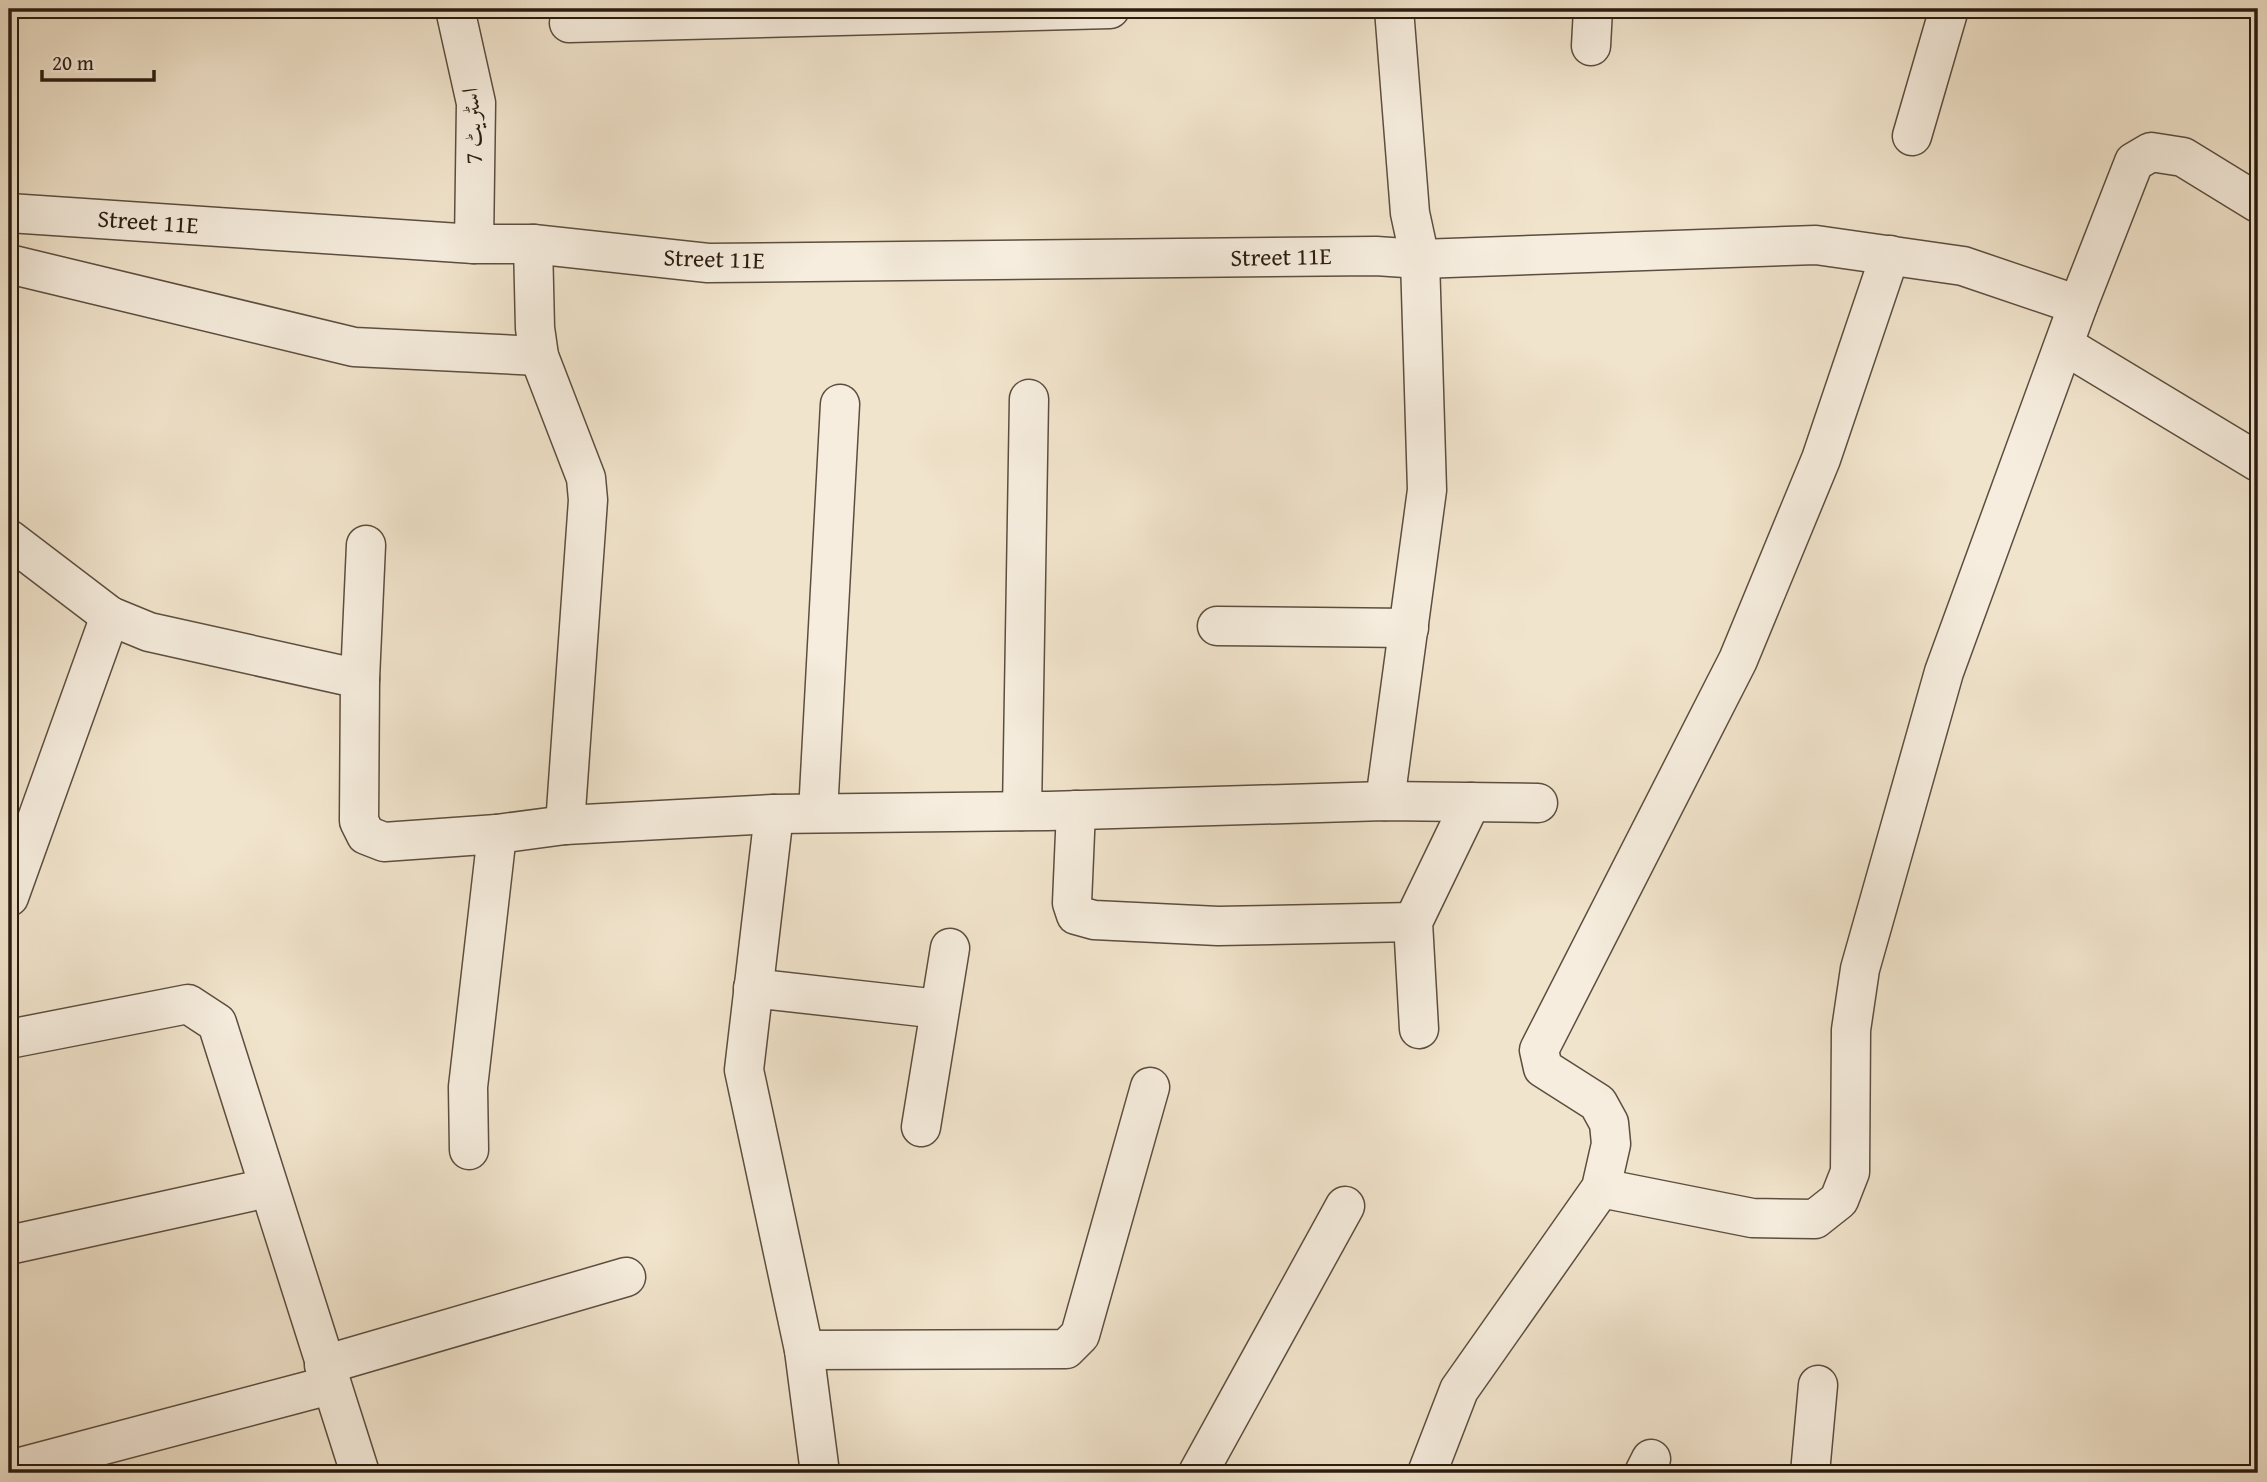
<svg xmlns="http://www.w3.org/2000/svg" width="2267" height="1482" font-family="'Gentium Book Plus',Amiri,serif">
<rect width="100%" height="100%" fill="#f1e4cc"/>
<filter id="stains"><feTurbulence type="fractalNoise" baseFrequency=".00286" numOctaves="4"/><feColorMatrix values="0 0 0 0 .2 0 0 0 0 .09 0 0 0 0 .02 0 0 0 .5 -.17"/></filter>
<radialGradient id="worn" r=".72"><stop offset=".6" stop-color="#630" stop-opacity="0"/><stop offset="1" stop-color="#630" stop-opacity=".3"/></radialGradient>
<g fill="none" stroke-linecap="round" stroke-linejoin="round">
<g stroke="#5c4e3f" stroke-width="41">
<g id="street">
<polyline points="455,9 476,103 474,244"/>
<polyline points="569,23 1110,9"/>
<polyline points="1591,46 1593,9"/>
<polyline points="1912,136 1949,9"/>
<polyline points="9,213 474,244 533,244 708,263 1376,256 1420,259 1816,245 1963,266 2078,305"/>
<polyline points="533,244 535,328 539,356 586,478 588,500 565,825"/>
<polyline points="9,264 354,347 539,356"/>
<polyline points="2064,345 2258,462"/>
<polyline points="9,539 110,616 149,632 360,679"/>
<polyline points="366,545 360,679 359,821 366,835 384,842 497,834 565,825 774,814 1048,811 1385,801 1538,803"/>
<polyline points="1217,626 1409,628"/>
<polyline points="1385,801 1427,490 1420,259 1410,213 1394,9"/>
<polyline points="1076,810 1072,903 1076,915 1094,920 1218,926 1413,922"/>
<polyline points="1022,811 1029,399"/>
<polyline points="818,813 840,404"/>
<polyline points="774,814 744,1070 804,1350 820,1473"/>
<polyline points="9,897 110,616"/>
<polyline points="753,988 939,1009"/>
<polyline points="1419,1029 1413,922 1471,802"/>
<polyline points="9,1039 188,1004 217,1023 360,1473"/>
<polyline points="921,1127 950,948"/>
<polyline points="469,1150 468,1087 497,834"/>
<polyline points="1601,1188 1752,1218 1815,1219 1839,1200 1850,1172 1851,1030 1860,969 1944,672 2078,305 2134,162 2151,152 2183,157 2258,203"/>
<polyline points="9,1245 267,1188"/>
<polyline points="804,1350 1066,1349 1080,1335 1150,1087"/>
<polyline points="324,1365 626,1277"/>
<polyline points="9,1470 330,1385"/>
<polyline points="1198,1473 1345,1206"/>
<polyline points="1427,1473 1459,1390 1601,1188 1611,1144 1609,1123 1598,1103 1543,1068 1539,1050 1738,660 1821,459 1890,255"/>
<polyline points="1644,1473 1651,1459"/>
<polyline points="1810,1473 1818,1385"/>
</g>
</g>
<use href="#street" stroke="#f6edde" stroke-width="38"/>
</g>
<g text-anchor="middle" stroke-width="7" stroke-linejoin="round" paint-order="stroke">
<g font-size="24" fill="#2a1c10" stroke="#f6edde">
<text transform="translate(472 126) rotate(-93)" y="8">اسٹریٹ 7</text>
<text transform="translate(148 222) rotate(4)" y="8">Street 11E</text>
<text transform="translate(1281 257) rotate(-1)" y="8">Street 11E</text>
<text transform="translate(714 259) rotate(2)" y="8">Street 11E</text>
</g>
</g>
<rect width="2267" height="1482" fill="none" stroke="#f1e4cc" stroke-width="35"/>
<rect x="10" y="10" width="2246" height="1461" fill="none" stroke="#2a1c10" stroke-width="3.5"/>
<rect x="18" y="18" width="2232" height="1447" fill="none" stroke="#2a1c10" stroke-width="2"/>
<path d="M42 70v10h112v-10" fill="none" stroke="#2a1c10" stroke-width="3.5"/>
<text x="52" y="70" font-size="21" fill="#2a1c10" stroke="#f6edde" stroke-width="5" paint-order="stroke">20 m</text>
<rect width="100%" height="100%" filter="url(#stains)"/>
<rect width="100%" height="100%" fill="url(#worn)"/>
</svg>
